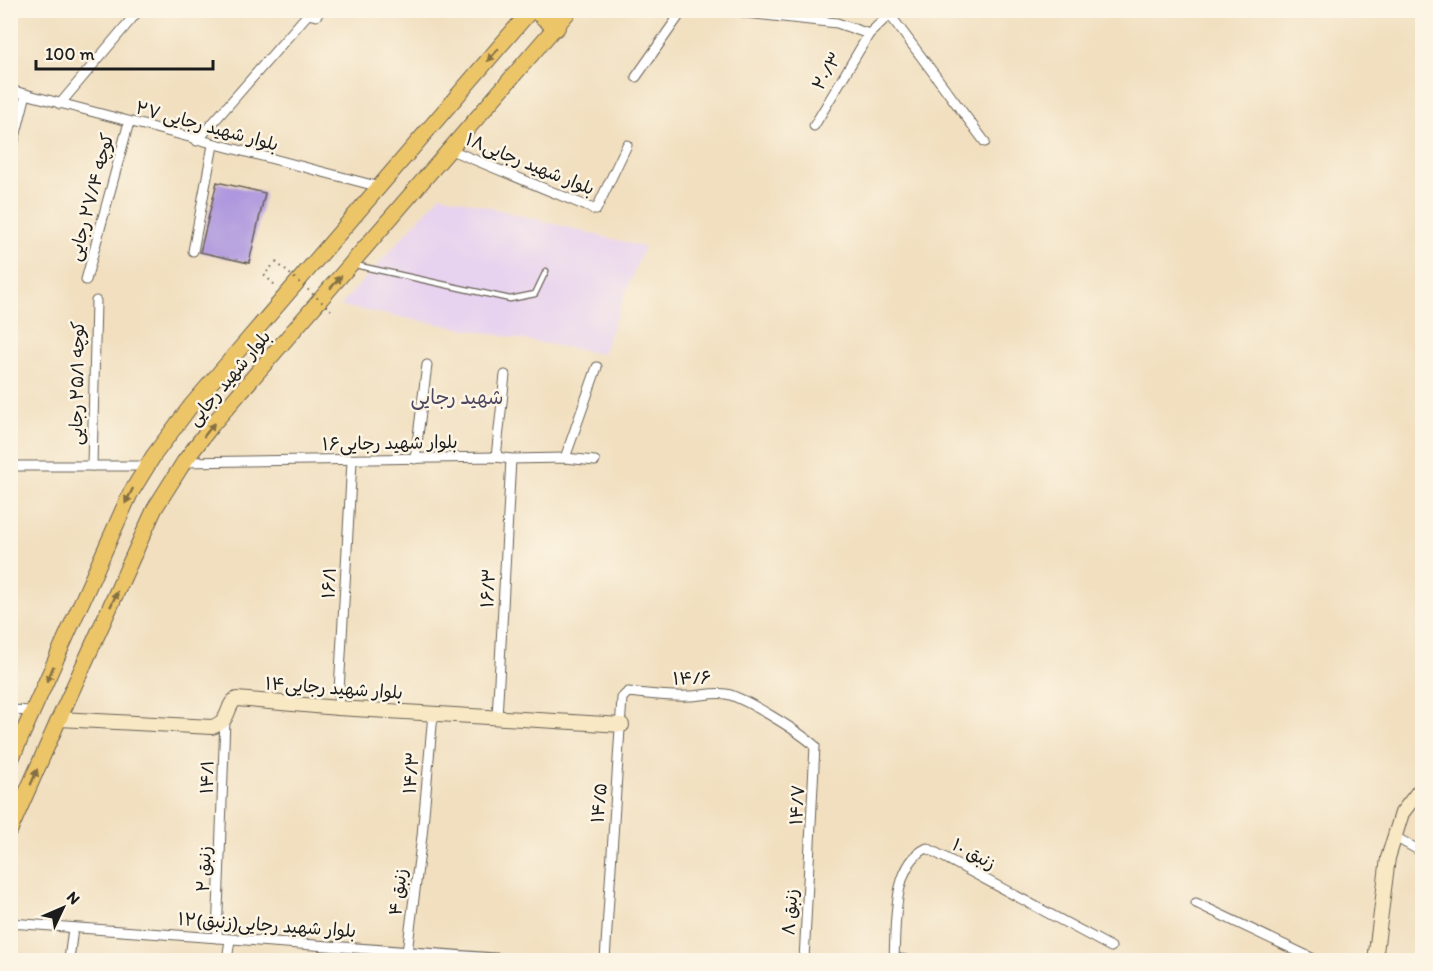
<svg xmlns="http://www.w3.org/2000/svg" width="1433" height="971" font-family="Itim,'Playpen Sans Arabic',sans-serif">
<rect width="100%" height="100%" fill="#fcf5e5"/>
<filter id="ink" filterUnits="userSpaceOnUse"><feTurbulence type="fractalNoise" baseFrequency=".0167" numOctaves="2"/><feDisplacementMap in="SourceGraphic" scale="12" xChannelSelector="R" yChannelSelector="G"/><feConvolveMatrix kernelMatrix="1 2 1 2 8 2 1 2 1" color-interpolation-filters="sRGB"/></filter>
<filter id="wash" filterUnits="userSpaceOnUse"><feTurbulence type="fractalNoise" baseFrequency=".008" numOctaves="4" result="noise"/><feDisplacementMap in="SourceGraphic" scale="24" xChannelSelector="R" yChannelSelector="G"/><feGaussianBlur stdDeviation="1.35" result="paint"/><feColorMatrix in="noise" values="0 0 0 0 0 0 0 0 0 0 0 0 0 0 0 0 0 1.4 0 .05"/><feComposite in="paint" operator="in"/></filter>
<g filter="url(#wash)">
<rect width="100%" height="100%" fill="#f1dfbf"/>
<polygon fill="#e7d2ef" points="441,195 644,247 602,354 340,306"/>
<g id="blocks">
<polygon fill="#ae97de" points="217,182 265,193 249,263 200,252"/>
</g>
</g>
<g filter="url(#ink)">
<use href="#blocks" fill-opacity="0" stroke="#676055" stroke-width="1.5"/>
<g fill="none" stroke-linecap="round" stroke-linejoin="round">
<g stroke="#676055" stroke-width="7">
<g id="lane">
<polyline points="806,18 811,10"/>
<polyline points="355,265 510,299 535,294 546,271"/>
</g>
</g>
<g stroke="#676055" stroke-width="11">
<g id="street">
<polyline points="741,10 745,13 837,23 869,34"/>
<polyline points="890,15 985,142"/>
<polyline points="636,77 683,10"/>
<polyline points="10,90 380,187"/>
<polyline points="60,104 139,10"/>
<polyline points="814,126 869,34 894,10"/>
<polyline points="197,141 308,14 316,16 321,10"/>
<polyline points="451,150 596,210 627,145"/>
<polyline points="10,157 26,94"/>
<polyline points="193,251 213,145"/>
<polyline points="86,280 129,122"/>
<polyline points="496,457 505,375"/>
<polyline points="565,458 597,367"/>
<polyline points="415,459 427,365"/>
<polyline points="184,462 496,457 511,459 565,458 595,461"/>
<polyline points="10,466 147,466"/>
<polyline points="92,466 96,301"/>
<polyline points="338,708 352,461"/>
<polyline points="10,710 33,711"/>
<polyline points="497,718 511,459"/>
<polyline points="1395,837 1422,852"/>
<polyline points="1196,903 1316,960"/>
<polyline points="10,923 522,960"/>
<polyline points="217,938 225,719"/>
<path d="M894 958C896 925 892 864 927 848L1111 947"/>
<polyline points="894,958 907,960"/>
<polyline points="69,960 73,928"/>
<polyline points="227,960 230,940"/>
<polyline points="406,960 422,836 433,714"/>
<path d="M605 960 622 698 628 692C648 694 669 697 689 696 701 696 714 692 726 694 744 697 801 733 815 746L804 960"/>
</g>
</g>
<g stroke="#676055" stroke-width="16">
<g id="secondary">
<path d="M59 719 212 727C233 720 225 704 237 699L338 708 622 725"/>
<polyline points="1375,960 1388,858 1402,813 1422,787"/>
</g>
</g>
<g stroke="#676055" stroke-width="17">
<g id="primary">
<polyline points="10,762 130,494 154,455 190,407 531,10"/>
<polyline points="10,830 59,719 155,508 184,462 212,425 570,10"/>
</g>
</g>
<g stroke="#676055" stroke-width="20">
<polyline id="highway" points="536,10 556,27"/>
</g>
<polyline stroke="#676055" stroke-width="2" stroke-dasharray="1.5 4.5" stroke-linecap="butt" points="276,262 264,275 277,287"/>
<use href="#lane" stroke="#fff" stroke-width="4.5"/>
<use href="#street" stroke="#fff" stroke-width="9"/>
<use href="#secondary" stroke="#f8e8c3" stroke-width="14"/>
<use href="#primary" stroke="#edc569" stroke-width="15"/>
<use href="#highway" stroke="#edc569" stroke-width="18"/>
<polyline stroke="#676055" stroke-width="2" stroke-dasharray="1.5 4.5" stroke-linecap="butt" points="276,262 331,310"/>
</g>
<defs><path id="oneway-solid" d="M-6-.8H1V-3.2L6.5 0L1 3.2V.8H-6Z" transform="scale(1.5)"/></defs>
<g fill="#847042">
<use href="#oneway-solid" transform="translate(493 55) rotate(131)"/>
<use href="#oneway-solid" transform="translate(336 282) rotate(-49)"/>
<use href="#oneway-solid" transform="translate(209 430) rotate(-52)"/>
<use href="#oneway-solid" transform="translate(129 496) rotate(117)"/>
<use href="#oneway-solid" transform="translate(114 599) rotate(-65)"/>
<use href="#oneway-solid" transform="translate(50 674) rotate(114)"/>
<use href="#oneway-solid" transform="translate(34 777) rotate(-67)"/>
</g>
</g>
<g text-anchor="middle" stroke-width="5" stroke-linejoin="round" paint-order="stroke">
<g font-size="18" fill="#1c1c1c" stroke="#fcf5e5">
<text transform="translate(827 71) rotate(-60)" y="6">۲۰/۳</text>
<text transform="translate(207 126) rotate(15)" y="6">۲۷ بلوار شهید رجایی</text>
<text transform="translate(530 164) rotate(22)" y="6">بلوار شهید رجایی۱۸</text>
<text transform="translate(91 197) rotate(-75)" y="6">کوچه ۲۷/۴ رجایی</text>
<text transform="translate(229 378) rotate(-50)" y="6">بلوار شهید رجایی</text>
<text transform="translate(77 383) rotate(-89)" y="6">کوچه ۲۵/۱ رجایی</text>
<text transform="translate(390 443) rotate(-1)" y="6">بلوار شهید رجایی۱۶</text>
<text transform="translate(329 583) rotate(-87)" y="6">۱۶/۱</text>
<text transform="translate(488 588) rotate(-87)" y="6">۱۶/۳</text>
<text transform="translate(692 678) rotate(-2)" y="6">۱۴/۶</text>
<text transform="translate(334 688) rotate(4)" y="6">بلوار شهید رجایی۱۴</text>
<text transform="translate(411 773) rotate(-85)" y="6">۱۴/۳</text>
<text transform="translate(207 777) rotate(-88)" y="6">۱۴/۱</text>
<text transform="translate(599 803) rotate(-85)" y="6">۱۴/۵</text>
<text transform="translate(797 805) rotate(-87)" y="6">۱۴/۷</text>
<text transform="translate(974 854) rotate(28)" y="6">زنبق ۱۰</text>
<text transform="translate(204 869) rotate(-87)" y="6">زنبق ۲</text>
<text transform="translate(398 892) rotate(-83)" y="6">زنبق ۴</text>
<text transform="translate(790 912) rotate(-86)" y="6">زنبق ۸</text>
<text transform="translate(267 925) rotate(4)" y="6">۱۲بلوار شهید رجایی(زنبق)</text>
</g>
<g font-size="20" fill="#4f4760" stroke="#fcf5e5">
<text x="457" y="404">شهید رجایی</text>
</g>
</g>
<rect width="1433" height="971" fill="none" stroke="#fcf5e5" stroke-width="36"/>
<g transform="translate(63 908) rotate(46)" stroke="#fcf5e5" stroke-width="4.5" paint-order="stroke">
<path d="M0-4.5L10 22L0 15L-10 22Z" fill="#1c1c1c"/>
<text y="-9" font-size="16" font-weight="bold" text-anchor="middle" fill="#1c1c1c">N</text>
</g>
<path d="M36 60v9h177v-9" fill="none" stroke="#1c1c1c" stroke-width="3"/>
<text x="45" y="60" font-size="18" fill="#1c1c1c" stroke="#fcf5e5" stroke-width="4.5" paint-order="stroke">100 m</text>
</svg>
